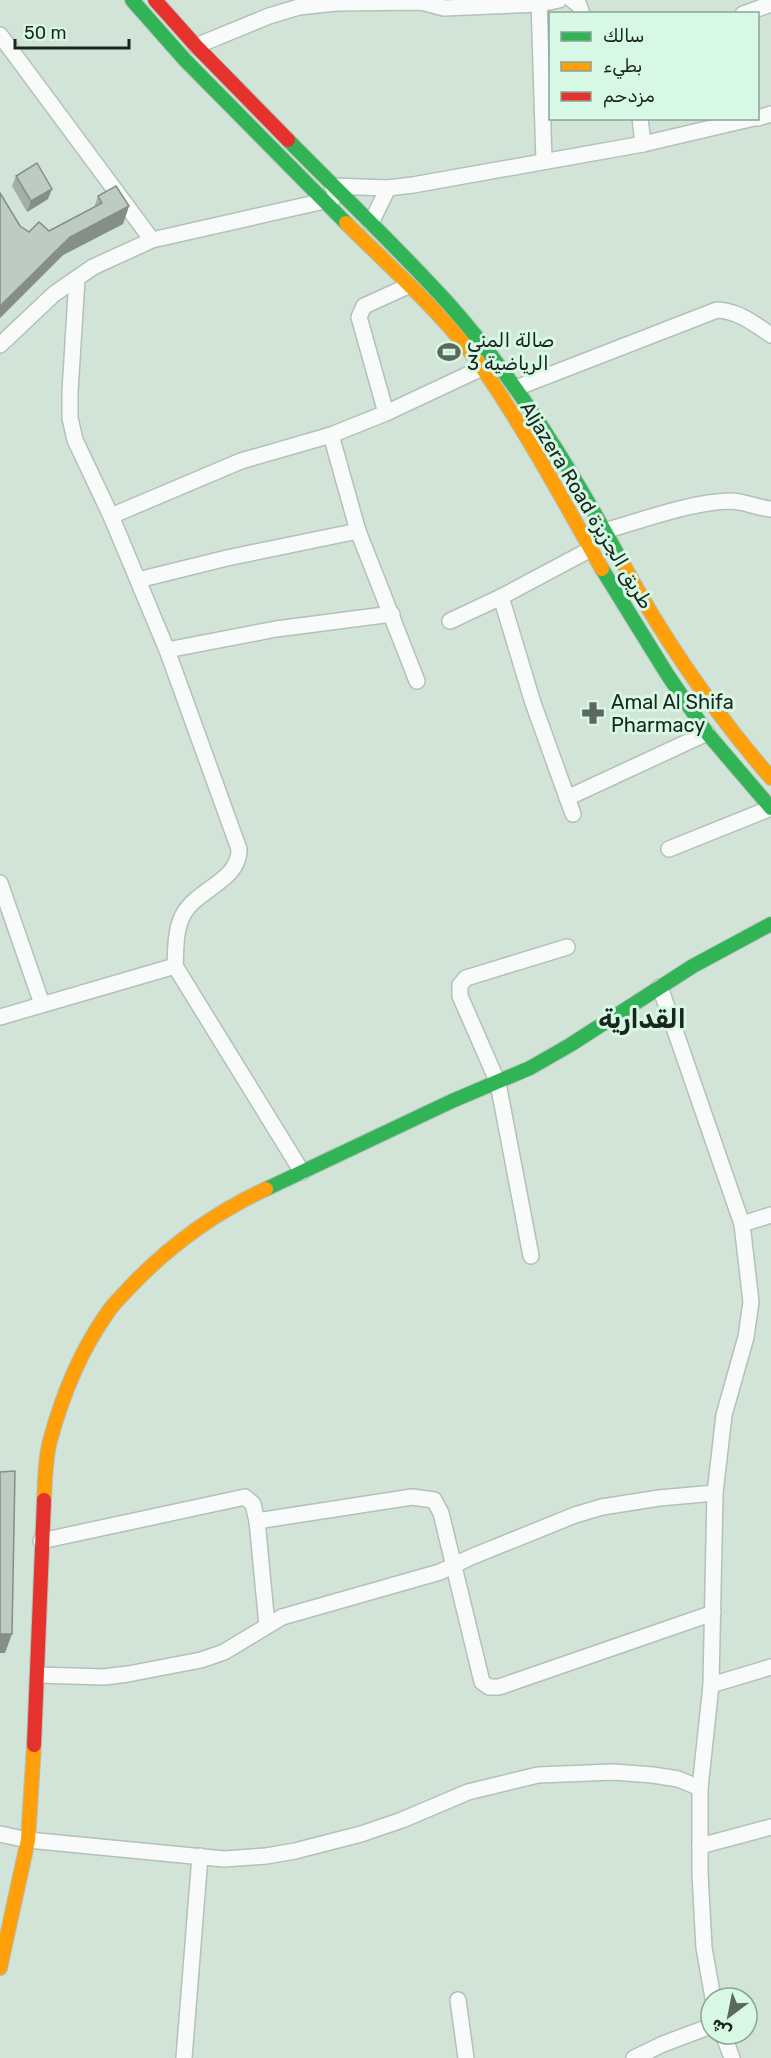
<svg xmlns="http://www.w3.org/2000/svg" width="771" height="2058" font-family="Rubik,'Noto Naskh Arabic',sans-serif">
<rect width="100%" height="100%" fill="#d2e3d8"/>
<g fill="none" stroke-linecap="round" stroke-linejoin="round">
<g stroke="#b3c1b8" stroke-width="18">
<g id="street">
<polyline points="539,0 544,161"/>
<polyline points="572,0 579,5 582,14"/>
<polyline points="743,14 771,4"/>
<polyline points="0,35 152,240"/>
<polyline points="196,46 269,16 299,7 336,3 421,2 444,8 539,4 559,0"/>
<polyline points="640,118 643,144"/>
<polyline points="758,118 771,114"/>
<polyline points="332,186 388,188 413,185 643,144 754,118"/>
<polyline points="371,223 388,188"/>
<path d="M77 278 70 392V418L75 440 111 516 167 650 239 849C240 881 196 889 183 915 175 930 176 949 175 966L302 1172"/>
<polyline points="0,345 54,294 93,267 152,240 333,199"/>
<path d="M516 388 717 310C739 311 753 323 771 335"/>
<polyline points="386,413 359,317 364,306 408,286"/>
<polyline points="331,435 358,531 417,681"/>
<polyline points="111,516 241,461 331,435 386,413 482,368"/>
<path d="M604 531C644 520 690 502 730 501 744 501 757 508 771 509"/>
<polyline points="138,580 227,558 358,531"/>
<polyline points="501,597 533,703 573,814"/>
<polyline points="450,621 501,597 591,549"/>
<polyline points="167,650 276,629 392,614"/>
<polyline points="567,798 707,733"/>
<polyline points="669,849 771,808"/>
<polyline points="0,883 42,1004"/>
<polyline points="660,987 742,1224 751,1302 746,1337 724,1415 715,1493 711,1685 700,1788 700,1873 704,1948 713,1998"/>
<polyline points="0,1017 175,966"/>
<polyline points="742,1224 771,1215"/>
<polyline points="531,1256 498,1083 460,996 460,985 466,978 567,947"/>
<polyline points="257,1521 412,1497 434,1500 441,1513 482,1682 489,1687 499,1687 713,1613"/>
<polyline points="41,1541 245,1497 253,1504 257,1521 267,1625"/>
<polyline points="38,1675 104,1677 128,1674 201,1660 224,1652 282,1617 440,1572 471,1557 575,1515 602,1507 659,1498 715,1493"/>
<polyline points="711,1685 771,1667"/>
<polyline points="0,1834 28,1840 224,1859 266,1856 295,1851 361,1834 402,1820 468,1792 538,1775 613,1772 653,1775 678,1779 700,1788"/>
<polyline points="700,1846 771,1827"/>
<polyline points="458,2000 466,2058"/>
<polyline points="723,2034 732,2058"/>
<polyline points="184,2058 200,1856"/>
<polyline points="634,2058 663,2044 711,2026"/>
</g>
</g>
<g stroke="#b3c1b8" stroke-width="16">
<g id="fast">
<polyline points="132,0 185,60 346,223"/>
<path d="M288 140C341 194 396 246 447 302 517 380 572 471 622 562"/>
<polyline points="602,569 667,674 707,733 771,808"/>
<polyline points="266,1189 452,1101 530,1068 570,1045 693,966 771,924"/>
</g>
</g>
<g stroke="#b3c1b8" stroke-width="16">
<g id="slow">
<path d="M346 223C393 270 445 315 483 369 527 433 564 502 602 569"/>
<path d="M622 562C664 640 713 711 771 778"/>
<path d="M44 1500C45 1481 45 1459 50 1441 62 1396 81 1350 108 1312 114 1303 122 1296 129 1288 168 1247 214 1213 266 1189"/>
<polyline points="0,1968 28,1840 34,1745"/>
</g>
</g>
<g stroke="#b3c1b8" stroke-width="16">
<g id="jam">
<polyline points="155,0 196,46 288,140"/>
<polyline points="34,1745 44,1500"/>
</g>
</g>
<use href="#street" stroke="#f8fbf9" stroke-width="15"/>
<use href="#fast" stroke="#30b455" stroke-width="14"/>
<use href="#slow" stroke="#ff9f0a" stroke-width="14"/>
<use href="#jam" stroke="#e5322d" stroke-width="14"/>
</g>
<g fill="#a3afa8">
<polygon points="16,176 48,199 27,212 12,186"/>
<polygon points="0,193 20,226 29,232 49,231 94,208 98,196 129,206 123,224 63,255 0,318"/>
</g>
<g fill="#858e88">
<polygon points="52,189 48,199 27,212 31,201"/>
<polygon points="129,206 123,224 63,255 0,318 0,306 70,237"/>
<polygon points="0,1634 12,1634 5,1653 0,1653"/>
</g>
<g fill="#becbc3" stroke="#858e88" stroke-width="1.5">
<polygon points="37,163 52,189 31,201 16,176"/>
<polygon points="116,186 129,206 70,237 0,306 0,193 20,226 29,232 39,222 49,231 102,203 98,196"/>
<polygon points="15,1471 12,1634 0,1634 0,1472"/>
</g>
<defs>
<g id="stadium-bare" transform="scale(1.8)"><path d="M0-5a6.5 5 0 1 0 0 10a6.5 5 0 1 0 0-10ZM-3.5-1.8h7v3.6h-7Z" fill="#5a685f" stroke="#d7f8e4" stroke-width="2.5" paint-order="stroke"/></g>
<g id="pharmacy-bare" transform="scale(1.8)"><path d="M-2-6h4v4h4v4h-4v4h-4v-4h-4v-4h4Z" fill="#5a685f" stroke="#d7f8e4" stroke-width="2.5" paint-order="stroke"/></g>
</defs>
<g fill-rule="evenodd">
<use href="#stadium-bare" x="449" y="352"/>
<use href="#pharmacy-bare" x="593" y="713"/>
</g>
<g text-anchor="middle" stroke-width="6" stroke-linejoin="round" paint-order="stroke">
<g font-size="20" fill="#19261e" stroke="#d7f8e4" text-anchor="start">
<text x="467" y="347">صالة المنى<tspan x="467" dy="23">الرياضية 3</tspan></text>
<text x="611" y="709">Amal Al Shifa<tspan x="611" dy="23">Pharmacy</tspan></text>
</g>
<g font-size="20" fill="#19261e" stroke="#d7f8e4">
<text transform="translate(587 505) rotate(59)" y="7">Aljazera Road طريق الجزيزة</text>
</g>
<g font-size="26" font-weight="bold" fill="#19261e" stroke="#d7f8e4">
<text x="642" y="1028">القدارية</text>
</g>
</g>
<rect x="549" y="12" width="210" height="108" fill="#d7f8e4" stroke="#8ba495" stroke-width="1.5"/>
<rect x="561" y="32" width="30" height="9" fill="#30b455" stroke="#8ba495" stroke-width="1.5"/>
<text x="603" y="42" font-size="18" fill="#19261e">سالك</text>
<rect x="561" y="62" width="30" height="9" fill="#ff9f0a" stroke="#8ba495" stroke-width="1.5"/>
<text x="603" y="72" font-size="18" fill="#19261e">بطيء</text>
<rect x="561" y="92" width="30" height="9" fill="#e5322d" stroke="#8ba495" stroke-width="1.5"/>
<text x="603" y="102" font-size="18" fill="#19261e">مزدحم</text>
<g transform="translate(729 2016) rotate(212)"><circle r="28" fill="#d7f8e4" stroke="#8ba495" stroke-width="1.5"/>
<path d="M0-4.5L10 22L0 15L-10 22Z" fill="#5a685f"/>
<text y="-9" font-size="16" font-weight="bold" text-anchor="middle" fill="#19261e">ش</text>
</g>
<path d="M15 39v9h114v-9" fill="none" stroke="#19261e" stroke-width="3"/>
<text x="24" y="39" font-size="18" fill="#19261e" stroke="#d7f8e4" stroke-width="4.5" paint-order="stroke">50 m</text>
</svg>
